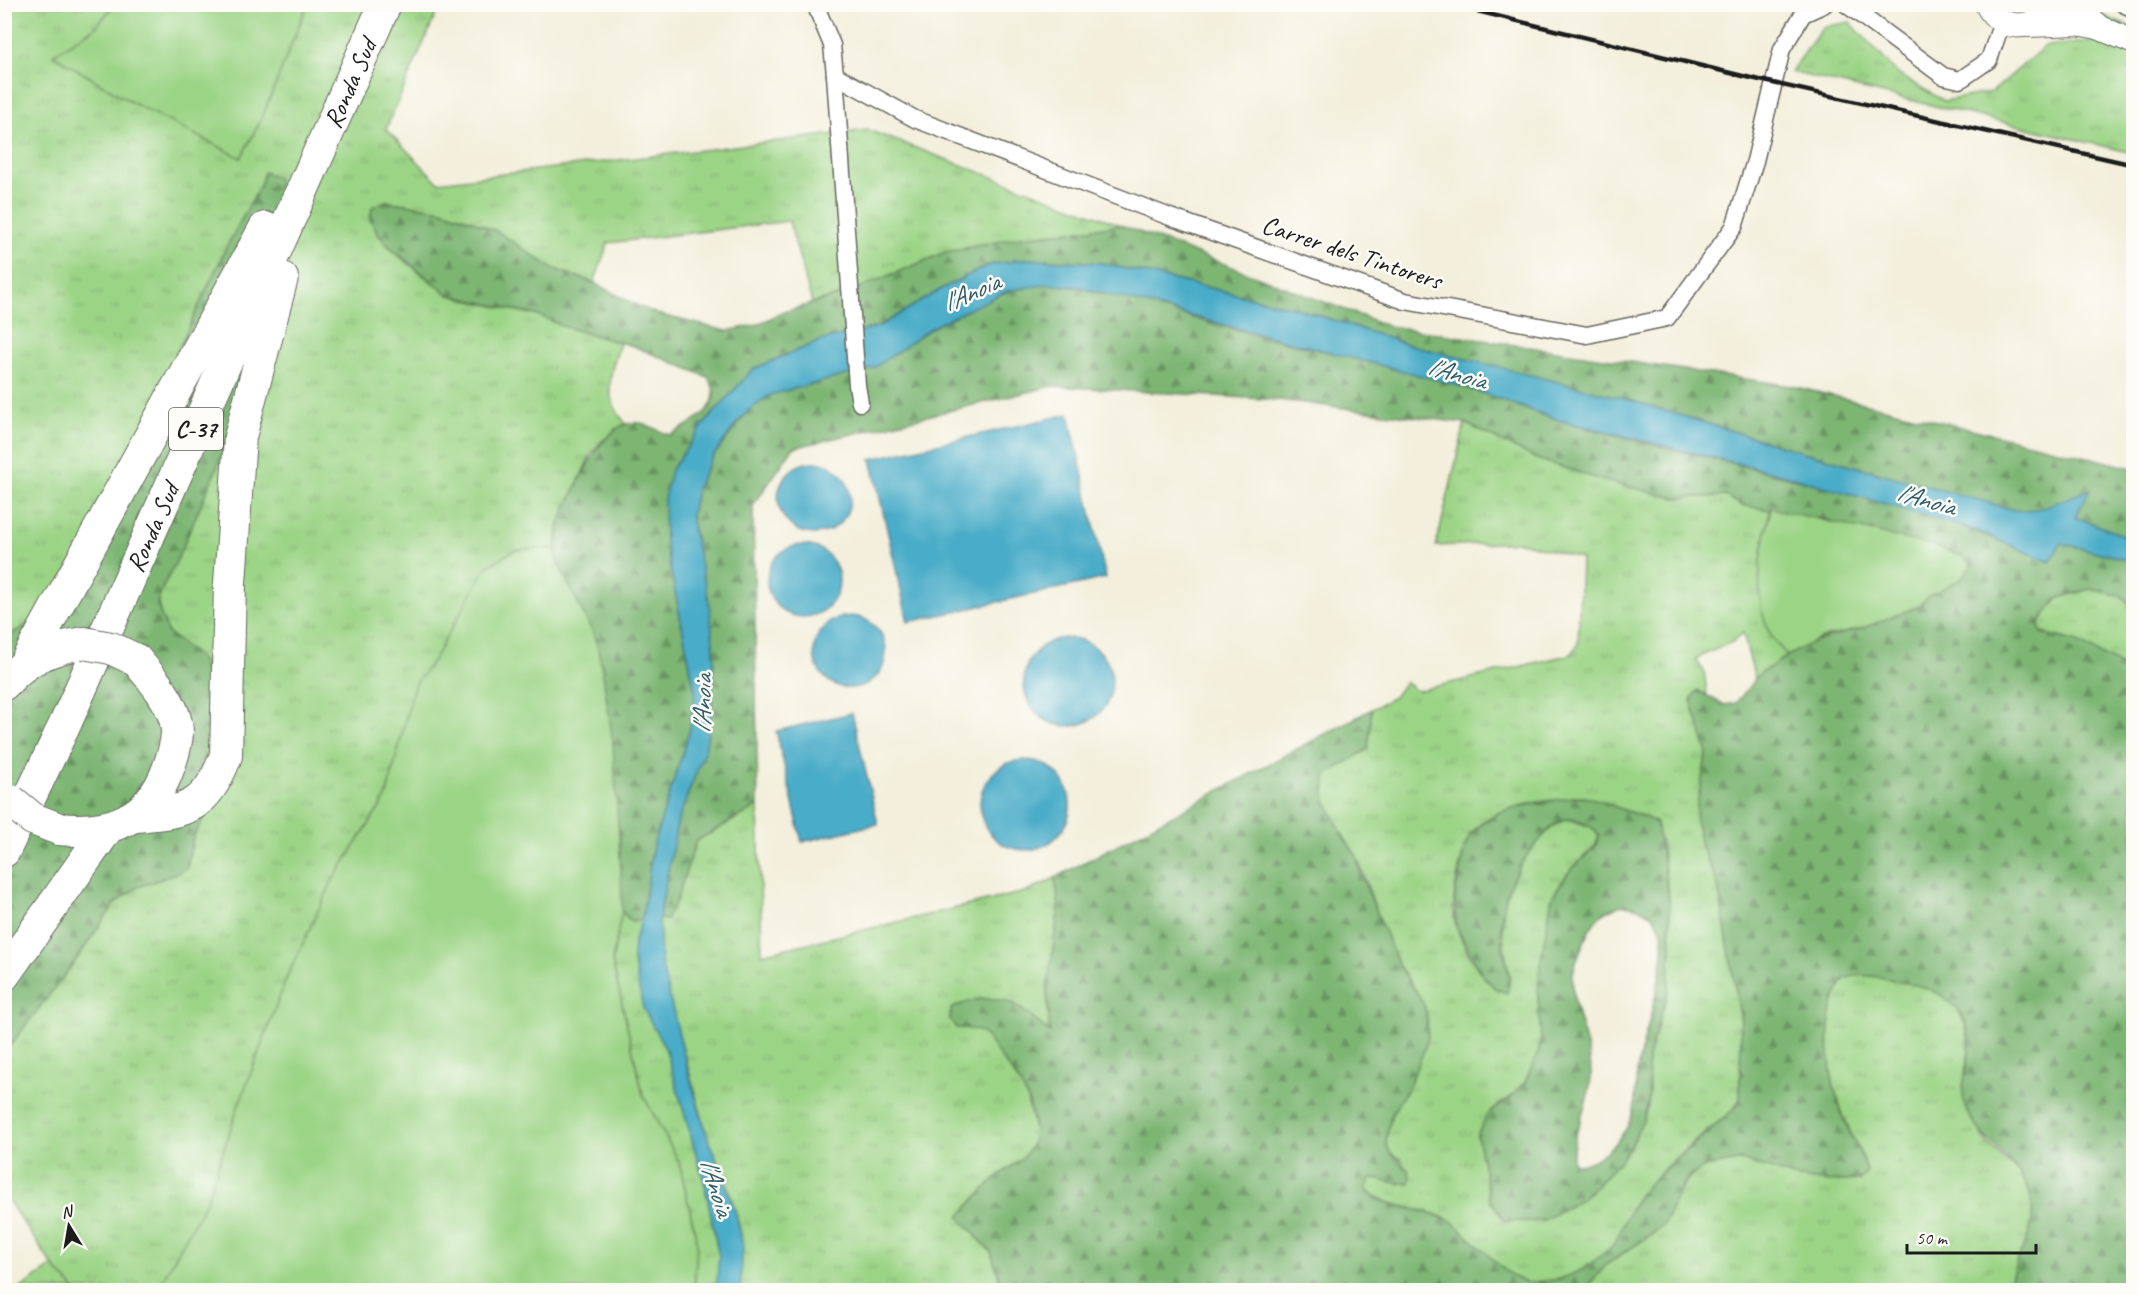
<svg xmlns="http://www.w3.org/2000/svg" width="2138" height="1295" font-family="Caveat,sans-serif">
<defs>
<pattern id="grass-tufts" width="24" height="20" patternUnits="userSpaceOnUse" patternTransform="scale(1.5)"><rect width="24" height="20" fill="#9cd486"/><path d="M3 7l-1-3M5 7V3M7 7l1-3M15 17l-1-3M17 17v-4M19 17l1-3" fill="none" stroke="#86b573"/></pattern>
<pattern id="forest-firs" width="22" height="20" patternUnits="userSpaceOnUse" patternTransform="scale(1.5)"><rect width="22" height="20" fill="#7db673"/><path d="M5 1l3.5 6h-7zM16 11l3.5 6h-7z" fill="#66935e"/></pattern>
</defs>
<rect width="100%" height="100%" fill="#fdfcf7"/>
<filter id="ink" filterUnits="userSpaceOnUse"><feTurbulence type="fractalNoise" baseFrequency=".0167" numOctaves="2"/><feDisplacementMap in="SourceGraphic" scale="12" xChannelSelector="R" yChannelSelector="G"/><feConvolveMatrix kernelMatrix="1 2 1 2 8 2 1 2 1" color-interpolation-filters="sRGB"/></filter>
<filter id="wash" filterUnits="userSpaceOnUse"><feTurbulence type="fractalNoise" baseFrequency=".008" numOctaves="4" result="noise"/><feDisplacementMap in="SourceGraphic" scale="24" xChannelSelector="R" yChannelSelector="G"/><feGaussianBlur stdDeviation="1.35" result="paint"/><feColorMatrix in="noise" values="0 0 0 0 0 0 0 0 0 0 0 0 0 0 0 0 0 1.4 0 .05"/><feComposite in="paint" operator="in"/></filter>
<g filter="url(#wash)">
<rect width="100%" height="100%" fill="#f3efdc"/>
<g fill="url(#grass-tufts)" stroke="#5c7851" stroke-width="1.5" fill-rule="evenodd">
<path d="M5 5H114L96 27 53 55 241 158 263 115 307 5H440L386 129 438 182 868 130 1121 225 1016 238 946 252 848 293 812 303 789 221 608 243 594 283 552 268 498 232 468 219 442 210 386 201 376 232 394 252 438 287 461 299 541 316 563 326 620 343C610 376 601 395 626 424L602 441 591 454 559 524 555 549H527L414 686 386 798 333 880 287 977 237 1110 207 1200 157 1290H75L53 1266 5 1196V1052L73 964 115 903 138 887 164 878 189 857 193 837 207 812 198 656 168 633 160 615 159 595 176 562 237 421 264 172 260 186 227 246 170 367 124 483 37 619 5 638Z"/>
<polygon points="2103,16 2133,28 2133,153 1791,72 1823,27 1850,22 1899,75 1944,101 1992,92 2045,46 2091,42"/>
<path d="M1465 423 1537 459 1605 481 1675 498 1726 496 1741 505 1771 508 1762 550 1768 630 1787 656 1755 679 1743 633 1734 641 1695 659 1704 671 1707 695 1697 691 1691 700 1707 751 1701 846 1718 885 1741 1021 1740 1099 1733 1110C1702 1136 1667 1162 1641 1193 1629 1207 1625 1225 1616 1241 1602 1264 1555 1288 1528 1283 1507 1279 1468 1236 1451 1221 1423 1206 1392 1210 1366 1190L1370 1179H1381L1399 1184 1402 1160C1396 1157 1388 1152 1386 1144 1380 1112 1434 1064 1427 1016 1424 998 1407 980 1398 964 1381 930 1371 893 1357 858 1354 851 1349 845 1345 839 1341 833 1327 804 1325 798 1323 791 1325 782 1325 775L1368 749 1372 709 1394 697 1405 682 1417 691 1572 654 1578 644 1581 558 1520 542 1436 546ZM1584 797 1632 813 1661 841 1669 898 1671 950 1668 992 1648 1057V1107L1631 1145 1596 1187 1581 1199 1542 1221H1505L1490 1200 1477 1135 1492 1110 1511 1097 1525 1082 1538 1053 1541 1037 1538 994 1552 897 1568 873 1596 845 1599 835 1592 827 1566 819C1552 825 1544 835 1534 846 1496 889 1499 927 1510 980L1502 991C1482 985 1456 935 1454 916 1452 893 1462 840 1479 825 1507 801 1550 801 1584 797Z"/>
<polygon points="2090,589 2122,596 2131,606 2133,672 2078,642 2042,633 2038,624 2058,598"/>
<polygon points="758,806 762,954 1029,891 1055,878 1059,907 1047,991 1050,1034 1014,1003 961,1004 951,1009 950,1019 968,1028 979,1030 989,1037 1025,1091 1035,1134 1032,1145 1021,1161 1002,1173 960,1217 991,1252 1003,1290 740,1290 741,1233 728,1186 707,1135 667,992 661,963 659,918 666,920 696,841"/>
<polygon points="622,911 631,922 642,919 634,941 633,964 666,1050 705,1185 719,1257 716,1290 694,1290 697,1242 679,1162 643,1095 612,961"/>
<path d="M1854 975C1877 975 1928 983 1947 997 1961 1008 1968 1028 1969 1046 1969 1055 1966 1063 1965 1073 1964 1087 1972 1113 1977 1126 1990 1157 2027 1165 2032 1203 2036 1241 2011 1259 2009 1290H1584L1607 1264 1654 1233 1668 1216 1675 1197 1688 1179 1704 1167 1737 1161 1748 1162 1794 1177 1827 1182 1864 1160C1836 1108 1810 1035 1844 979Z"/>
</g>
<g fill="url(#forest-firs)" stroke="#4c6948" stroke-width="1.5" fill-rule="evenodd">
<polygon points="264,172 278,178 278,196 240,282 246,347 237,421 176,562 163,586 157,604 168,633 198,656 217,679 207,812 193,837 187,867 180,872 138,887 115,903 73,964 5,1052 5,638 37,619 124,483 170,367 227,246 260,186"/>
<path d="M386 201 442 210 468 219 498 232 552 268 594 283 636 305 657 314 727 331 756 325 784 312 847 293 946 252 1016 238 1121 225 1388 326 1792 386 2133 468V539L2075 517 2089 491 2034 511 2015 510 1792 449 1626 399 1410 345 1296 308 1101 263 1025 259 989 265 943 288 878 327 820 341 753 369 705 423 671 470 665 541 695 691 690 729 653 846 642 919 631 922 622 911 620 898V835L615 808 613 743 603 675 596 639 556 560 559 524C571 498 602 415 640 423 650 425 660 432 670 435 693 422 728 407 708 377L633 346 562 326 541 316 449 295 385 243 370 220 372 207Z"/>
<path d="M1048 284C1106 289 1159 309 1215 324 1299 347 1386 363 1469 389 1499 398 1528 411 1558 420 1722 466 1894 491 2050 562L2061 543 2133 561V617L2131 606 2122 596 2090 589 2058 598 2038 624 2042 633 2078 642 2133 672V1290H2009C2011 1259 2036 1241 2032 1203 2027 1165 1986 1147 1969 1115 1957 1092 1966 1076 1969 1053 1974 1011 1943 990 1907 983 1885 979 1865 971 1844 979 1817 1024 1829 1087 1850 1133 1856 1146 1863 1157 1867 1171L1860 1180 1827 1182 1794 1177 1748 1162 1737 1161 1704 1167 1688 1178 1681 1188 1663 1226 1607 1264 1584 1290H1003L991 1252 959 1217C972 1202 986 1185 1001 1174 1026 1155 1039 1150 1032 1114 1027 1092 1018 1079 1004 1062 986 1040 990 1027 956 1028L950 1019 951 1009C997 986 1016 1003 1050 1033L1047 991 1059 907 1055 878 1372 709 1368 749 1326 775 1325 798 1344 838 1356 855 1362 877 1399 966 1423 1002 1426 1013 1428 1037 1425 1048 1409 1086 1392 1114 1387 1134 1386 1145 1392 1154 1409 1171 1410 1183C1396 1185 1384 1179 1370 1179L1366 1190 1376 1198 1398 1206 1430 1213 1451 1221 1508 1273 1526 1283 1560 1279 1582 1270 1608 1250 1615 1242 1633 1204 1648 1184 1733 1110 1740 1099 1741 1021 1718 885 1701 846 1695 816 1707 751 1691 700 1697 691 1725 705 1736 703 1760 673 1809 643 1863 628 1919 606 1962 556 1934 546 1841 526 1828 520 1741 505 1726 496 1675 498 1605 481 1537 459 1465 423 1279 400 1053 386 793 448 753 506 758 806 696 841 676 902 666 920 659 918 678 820 705 750 712 706 714 650 691 514 696 489 711 459 748 411 770 395 801 385 917 337 952 316 997 295 1018 288Z"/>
<path d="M1573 797C1600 797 1601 802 1624 810 1636 815 1645 815 1656 823L1669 898 1671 950 1668 992 1648 1057 1649 1096 1644 1118 1631 1145 1618 1163 1581 1199 1542 1221H1505L1490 1200 1477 1135 1488 1114 1511 1097 1525 1082 1538 1053 1541 1042 1538 994 1540 965 1552 897 1568 873 1596 845 1599 835C1594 827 1577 818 1567 819 1555 821 1546 833 1538 842 1512 870 1496 908 1503 948 1505 963 1513 978 1507 993L1496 989 1483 976 1456 926 1455 895 1464 848 1471 833 1495 814 1512 808ZM1625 905C1640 907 1655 914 1661 929 1671 958 1644 1033 1638 1065 1634 1084 1638 1104 1629 1123 1622 1140 1591 1170 1573 1163 1570 1134 1589 1108 1591 1078 1593 1045 1569 1006 1573 974 1575 960 1582 947 1587 935 1595 918 1607 907 1625 905Z"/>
</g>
<g fill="#9cd486" stroke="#5c7851" stroke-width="1.5">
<polygon points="114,5 307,5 263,115 241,158 131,102 53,55 96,27"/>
<path d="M1771 508 1934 546 1962 556 1972 565 1959 580 1928 596 1919 606 1863 628 1819 639 1787 656C1781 648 1772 639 1768 629 1751 593 1763 545 1771 508Z"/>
<polygon points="527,549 555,549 556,560 596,639 603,675 613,743 621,872 622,911 612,961 643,1095 679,1162 697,1242 694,1290 157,1290 207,1200 237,1110 287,977 333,880 386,798 414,686 434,659 486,568 512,551"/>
<polygon points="53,1266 75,1290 18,1290"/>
</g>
<g fill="#49acc8" stroke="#326472" stroke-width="1.5">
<path d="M1025 259 1101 263 1296 308 1410 345 1626 399 1792 449 2015 510C2047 512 2060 498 2090 490L2075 517 2133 539V561L2061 543 2050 562 1977 531 1785 475 1559 420 1468 388 1079 287 1048 284 1007 291 934 326 874 368 770 395 748 411 737 423 711 459 696 489 691 514 692 527 709 601 714 650 712 706 705 750 678 820 659 918 661 963 690 1078 707 1135 736 1213 743 1246 740 1290H716L719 1257 705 1185 666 1050 643 1008 633 959 634 941 642 919 653 846 690 729 695 691 665 541 664 498 671 470 705 423 753 369 820 341 878 327 943 288 989 265Z"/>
<polygon points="1069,414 1106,578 908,622 871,459"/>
<circle cx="814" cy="498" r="36"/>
<circle cx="803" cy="581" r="36"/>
<circle cx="850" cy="652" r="36"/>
<circle cx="1068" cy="682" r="44"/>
<polygon points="852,713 878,824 802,842 776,731"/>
<circle cx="1025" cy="805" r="45"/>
</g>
</g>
<g filter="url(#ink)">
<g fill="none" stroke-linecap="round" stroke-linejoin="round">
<g stroke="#67665f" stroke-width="19">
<g id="street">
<polyline points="815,4 832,45 835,75 915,119 1170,217 1405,301 1587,335 1667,318 1734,227 1755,161 1782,49 1803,14 1825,4"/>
<polyline points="1846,4 1943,76 1960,80 1989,60 2002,22"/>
<polyline points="2123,4 2134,9"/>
<polyline points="835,75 857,385 860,403"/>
</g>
</g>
<g stroke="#67665f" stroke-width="26">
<g id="secondary">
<path d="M1987 4C2000 33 2037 32 2051 4"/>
<polyline points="2072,4 2100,28 2134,42"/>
<polyline points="2029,25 2077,23 2098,27"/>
</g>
</g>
<g stroke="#67665f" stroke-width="34">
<g id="highway">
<polyline points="25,664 265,228"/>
<path d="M4 684C27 658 51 648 84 643"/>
<path d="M137 816C189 811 205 809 226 756L230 583 240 437 282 278"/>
<path d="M59 829C109 834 148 821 167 772 172 759 177 745 177 731 176 705 152 678 136 660"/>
<path id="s1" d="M4 851 66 722 385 4"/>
<polyline points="4,975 107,829"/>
</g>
</g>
<use href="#street" stroke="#fff" stroke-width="16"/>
<use href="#secondary" stroke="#fff" stroke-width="24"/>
<use href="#highway" stroke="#fff" stroke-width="32"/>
<polyline stroke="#1c1c1c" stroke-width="4.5" points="1448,4 1751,78 2134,165"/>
<g stroke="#67665f" stroke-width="34" stroke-linecap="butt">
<g id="highway-bridge">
<polyline points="84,643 111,648 136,660"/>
<polyline points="11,801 33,819 59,829"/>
</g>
</g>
<use href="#highway-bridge" stroke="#fff" stroke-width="32"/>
</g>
</g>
<g text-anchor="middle" stroke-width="5" stroke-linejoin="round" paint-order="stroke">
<rect fill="#fdfcf7" stroke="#605f5e" stroke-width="1.5" x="169" y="408" width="54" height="42" rx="4.5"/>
<g font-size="24" font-weight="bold" fill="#1c1c1c">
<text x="196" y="437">C-37</text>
</g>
<g font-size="26" fill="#1c1c1c" stroke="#fdfcf7">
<text dy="9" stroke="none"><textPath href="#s1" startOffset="842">Ronda Sud</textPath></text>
<text transform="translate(1352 252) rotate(18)" y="9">Carrer dels Tintorers</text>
<text dy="9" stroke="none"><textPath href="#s1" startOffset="356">Ronda Sud</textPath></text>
</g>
<g font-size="27" font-style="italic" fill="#305d69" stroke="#fdfcf7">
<text transform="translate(971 292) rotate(-24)" y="9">l'Anoia</text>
<text transform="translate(1457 373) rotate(15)" y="9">l'Anoia</text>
<text transform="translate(1926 499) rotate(15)" y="9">l'Anoia</text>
<text transform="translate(702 704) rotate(-89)" y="9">l'Anoia</text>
<text transform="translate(717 1187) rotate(72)" y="9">l'Anoia</text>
</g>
</g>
<rect width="2138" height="1295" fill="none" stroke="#fdfcf7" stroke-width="24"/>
<g transform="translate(69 1226) rotate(349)" stroke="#fdfcf7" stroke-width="4.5" paint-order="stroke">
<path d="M0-4.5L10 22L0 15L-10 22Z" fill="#1c1c1c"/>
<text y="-9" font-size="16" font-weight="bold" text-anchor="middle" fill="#1c1c1c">N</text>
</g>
<path d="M1907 1244v9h129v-9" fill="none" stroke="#1c1c1c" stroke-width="3"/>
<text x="1916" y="1244" font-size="18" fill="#1c1c1c" stroke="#fdfcf7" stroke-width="4.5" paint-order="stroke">50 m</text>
</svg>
